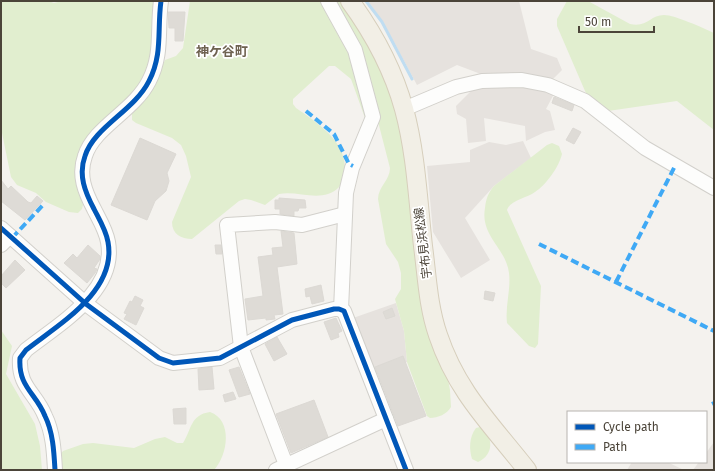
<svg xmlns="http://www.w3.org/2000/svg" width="715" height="471" font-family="'Fira Sans','Noto Sans JP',sans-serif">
<rect width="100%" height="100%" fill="#f4f2ee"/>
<g fill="#e6e2de">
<polygon points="368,1 519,1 531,49 557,58 562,70 551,81 486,76 457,65 417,85 383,22"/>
<polygon points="509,84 555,92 546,109 550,111 555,130 545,132 526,141 525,126 484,118 486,141 468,143 466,119 457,114 456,106 475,87"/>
<polygon points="523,141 531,158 494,186 465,218 490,260 461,278 433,232 427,166 470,162 470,150 489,142 506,145"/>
<polygon points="396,303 404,331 407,362 375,375 353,318"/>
<polygon points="714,442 714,470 693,470 699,462 706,462 706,453"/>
<polygon points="632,462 667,462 684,470 627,470"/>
</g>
<g fill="#e1eecf">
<polygon points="1,1 48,1 54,3 62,1 156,1 155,47 144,79 112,116 77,179 83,205 82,209 78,213 69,212 46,202 36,193 17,185 11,177 1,128"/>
<path d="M190 1H341C365 35 383 72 397 111L450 390 451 407C447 414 438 418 430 418L427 416 407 362 404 331 395 299 401 289V273L398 262 386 244 378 199C378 187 390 180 390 168L375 110 365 118 351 79 335 66H329L293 99V104L296 108C319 124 351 144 344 177 342 185 337 191 328 194 313 199 295 191 279 194L265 205 251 200 245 199 239 201 192 239C181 239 172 234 172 222L191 177 186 156 181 145 172 138 136 123 132 120V114L154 84 165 60 176 56 183 48Z"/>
<path d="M567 1H588L630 24C647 28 650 15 664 15 675 15 703 28 714 33V130L677 101 608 111 588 97 585 91 557 26V19Z"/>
<path d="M552 143 559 146 562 154C559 167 546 185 535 192 527 198 510 200 507 210L541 286 538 344 535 348 529 346 507 323C505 306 511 290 509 273 506 248 480 236 485 208 486 199 488 193 494 186L547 145Z"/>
<polygon points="1,330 12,346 6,374 35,424 40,446 42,470 1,470"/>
<path d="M210 412C233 420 228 455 214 470H59L60 455 63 451 83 444 93 443 134 448 155 439 165 437 177 443H183C192 429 190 415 210 412Z"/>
<path d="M480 427C494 436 494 455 478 462L472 459C469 449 469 437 476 428Z"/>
</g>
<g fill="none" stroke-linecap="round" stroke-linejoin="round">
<polyline stroke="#c0ddf1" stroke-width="3" points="366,1 382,22 412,79"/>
</g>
<g fill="#dedbd6" stroke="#dcd9d4">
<polygon points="168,12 185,12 183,41 175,41 175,28 169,28"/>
<polygon points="554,97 574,105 572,111 552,103"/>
<polygon points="573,128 581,132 574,144 566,140"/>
<polygon points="140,138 176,154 167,173 169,181 166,191 155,201 147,220 111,205"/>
<polygon points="1,180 8,189 11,186 28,202 31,203 37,196 43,201 25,220 1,201"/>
<polygon points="279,198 305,200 306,208 299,208 298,211 294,211 294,216 280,214 280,209 275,209 275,200 279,200"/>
<polygon points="281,231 294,233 297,264 277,267 283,314 274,315 275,319 266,320 266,318 248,320 245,299 263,296 258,257 273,255 272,248 283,247"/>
<polygon points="88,245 100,256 100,259 94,268 97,269 95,273 87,283 64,263 73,254 77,258"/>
<polygon points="215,245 221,245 222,254 216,254"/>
<polygon points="15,260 25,270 6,288 1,283 1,276"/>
<polygon points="321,285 324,301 312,304 310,296 306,297 305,289"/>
<polygon points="485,291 495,293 493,301 484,299"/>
<polygon points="135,296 143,300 140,306 144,308 136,325 124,319 127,314 124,313 130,301 132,302"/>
<polygon points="392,308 395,316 386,319 383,312"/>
<polygon points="336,318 342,331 338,333 339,337 331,340 324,322"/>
<polygon points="277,337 287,354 274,361 265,344"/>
<polygon points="403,356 426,416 398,426 375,367"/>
<polygon points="212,367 214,389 199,390 198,369"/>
<polygon points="239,367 250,394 239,397 229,370"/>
<polygon points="233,392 236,399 225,402 223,395"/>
<polygon points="314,400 328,437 291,453 276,414"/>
<polygon points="186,408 186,424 174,424 173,409"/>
</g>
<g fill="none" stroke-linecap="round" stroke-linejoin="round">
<g stroke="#d2d0cb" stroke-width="16">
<g id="minor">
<polyline points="328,1 355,50 373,117 352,168 346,193 341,310"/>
<polyline points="404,109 456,87 482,81 522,80 548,85 585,101 645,148 714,188"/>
<polyline points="1,228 86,304 159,358 173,363 220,358 292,320 334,309 339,309 344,311 406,470"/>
<polyline points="1,245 10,236"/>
<path d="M55 470C54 452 53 432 45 416 36 393 18 387 20 358L26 350C59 324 117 291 108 242 106 230 99 219 94 209 85 192 78 175 85 156 94 127 134 111 149 81 163 54 157 30 161 1"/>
<polyline points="276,470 386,419"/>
<polyline points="288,470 241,347 227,225 275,222 302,225 345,214"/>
</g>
</g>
<g stroke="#d6cebb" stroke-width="20">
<path id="major" d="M350 1C374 34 393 69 404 109 416 153 418 201 423 246 427 276 428 306 438 335 457 392 491 424 527 470"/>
</g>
<use href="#minor" stroke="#fdfdfc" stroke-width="14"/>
<use href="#major" stroke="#f2efe6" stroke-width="18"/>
<g stroke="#3fa9f5" stroke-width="4" stroke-dasharray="8 4" stroke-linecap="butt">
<polyline points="306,111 334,134 349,164 353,166"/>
<polyline points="12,238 43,205"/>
<polyline points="539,244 714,331"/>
<polyline points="616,282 675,166"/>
<polyline points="712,404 714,403"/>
</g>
<g stroke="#fff" stroke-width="8">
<g id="cycleway">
<polyline points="1,228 86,304 159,358 173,363 220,358 292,320 334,309 339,309 344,311 406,470"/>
<path d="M55 470C54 452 53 432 45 416 36 393 18 387 20 358L26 350C59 324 117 291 108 242 106 230 99 219 94 209 85 192 78 175 85 156 94 127 134 111 149 81 163 54 157 30 161 1"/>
</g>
</g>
<use href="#cycleway" stroke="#0057b8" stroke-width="5"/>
</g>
<g text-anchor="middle" stroke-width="3.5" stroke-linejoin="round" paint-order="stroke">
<g font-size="12" fill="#4b4439" stroke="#fff">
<text transform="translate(423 243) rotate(-97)" y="4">宇布見浜松線</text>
</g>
<g font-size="13" font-weight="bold" fill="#6e6250" stroke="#fff">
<text x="222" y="56">神ケ谷町</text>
</g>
</g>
<rect width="715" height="471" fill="none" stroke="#4b4439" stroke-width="4"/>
<rect x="567" y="411" width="140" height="52" fill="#ffffff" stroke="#b7b4b0"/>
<rect x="575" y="424" width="20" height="6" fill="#0057b8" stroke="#b7b4b0"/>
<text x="603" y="431" font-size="12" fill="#4b4439">Cycle path</text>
<rect x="575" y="444" width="20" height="6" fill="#3fa9f5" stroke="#b7b4b0"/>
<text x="603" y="451" font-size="12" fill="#4b4439">Path</text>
<path d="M579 26v6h75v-6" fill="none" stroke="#4b4439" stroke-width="2"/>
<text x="585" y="26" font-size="12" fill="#4b4439" stroke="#ffffff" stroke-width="3" paint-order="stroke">50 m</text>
</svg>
